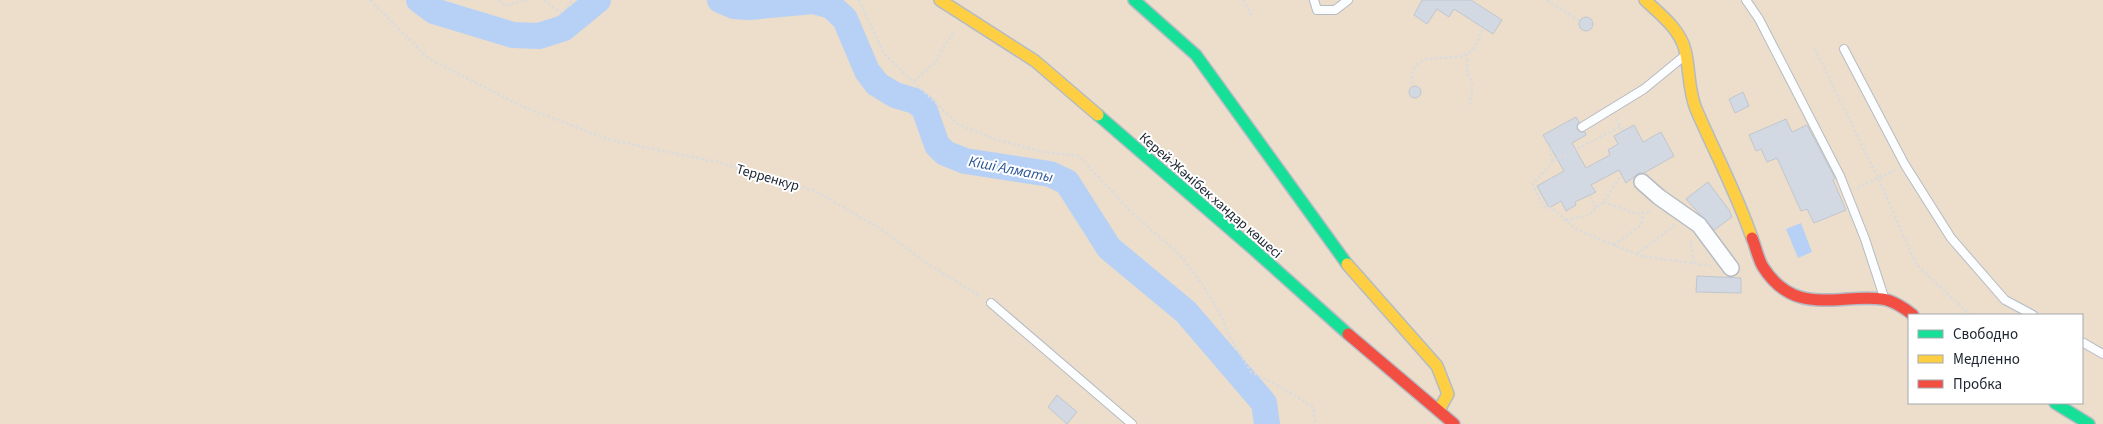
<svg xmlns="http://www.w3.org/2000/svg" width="2103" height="424" font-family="'Source Sans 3',sans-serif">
<rect width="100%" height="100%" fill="#eef3fa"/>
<path fill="#ecdeca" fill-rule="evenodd" d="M0 0H2103V424H0ZM1909 315H2082V403H1909Z"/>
<polygon fill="#b7d1f6" points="1801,223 1812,252 1798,258 1786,229"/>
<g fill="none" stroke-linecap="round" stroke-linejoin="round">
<g stroke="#b7d1f6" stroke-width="26">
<polyline points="419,0 434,11 513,35 539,36 564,28 598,0"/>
<polyline points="720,0 734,6 749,7 814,1 831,6 845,19 867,71 877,84 895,95 915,101 924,108 937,145 945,153 965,161 1050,174 1067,182 1109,248 1186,312 1264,403 1267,424"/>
</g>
</g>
<g fill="#d3d9e2" stroke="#c0c6cf">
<polygon points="1422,0 1471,0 1502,20 1493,34 1454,9 1449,17 1437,9 1427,24 1414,15"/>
<circle cx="1586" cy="24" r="7"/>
<circle cx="1415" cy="92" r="6"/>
<polygon points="1743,92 1749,106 1735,113 1729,99"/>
<polygon points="1576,117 1579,122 1577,125 1577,129 1580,132 1585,132 1586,135 1572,143 1586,168 1610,155 1608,150 1618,144 1614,136 1634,125 1643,142 1661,132 1674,156 1644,173 1639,173 1626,183 1619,170 1591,185 1596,192 1575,202 1576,205 1566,211 1561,201 1549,208 1537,186 1564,171 1543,135"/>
<polygon points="1786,119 1792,132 1807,125 1835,178 1833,180 1846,210 1814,223 1807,209 1801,211 1777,158 1767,162 1761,149 1756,151 1749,135"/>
<polygon points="1708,182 1729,210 1732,217 1714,230 1686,199"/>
<polygon points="1697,276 1741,278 1741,293 1696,292"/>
<polygon points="1057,395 1077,412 1067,424 1048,407"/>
</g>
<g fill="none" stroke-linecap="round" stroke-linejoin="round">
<g stroke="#b5bbc4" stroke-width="10">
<g id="lane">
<polyline points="1314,0 1317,10 1335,10 1348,0"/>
<polyline points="1746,0 1759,19 1840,176 1865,239 1884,297"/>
<polyline points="1844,49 1905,165 1951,238 2005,300 2033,315"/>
<polyline points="1582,127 1644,89 1683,57"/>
<polyline points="991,303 1132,424"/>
<polyline points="2082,342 2103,354"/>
</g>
</g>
<g stroke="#b5bbc4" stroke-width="18">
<polyline id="street" points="1642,182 1659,197 1699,225 1731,268"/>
</g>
<g stroke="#b5bbc4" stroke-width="14">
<g id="fast">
<polyline points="1134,0 1196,55 1347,264"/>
<polyline points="1098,115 1252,248 1348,334"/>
<polyline points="2055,403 2089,424"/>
</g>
</g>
<g stroke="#b5bbc4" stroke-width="14">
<g id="slow">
<polyline points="940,0 1035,61 1098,115"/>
<path d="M1645 0C1660 14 1680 29 1685 50 1690 69 1688 90 1696 109 1715 153 1737 194 1752 238"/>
<polyline points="1347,264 1437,366 1448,394 1439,410"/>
</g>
</g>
<g stroke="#b5bbc4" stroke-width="14">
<g id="jam">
<path d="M1752 238C1756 247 1758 259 1763 267 1795 317 1836 294 1882 299 1892 300 1906 309 1913 315"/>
<polyline points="1348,334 1454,424"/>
</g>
</g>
<g stroke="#dadbde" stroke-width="2.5" stroke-dasharray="2.5 2.5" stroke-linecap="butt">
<polyline points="370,0 428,58 519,105 610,140 717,162 815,191 881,229 928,264 981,297"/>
<polyline points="499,0 505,6 527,0"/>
<polyline points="544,0 561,13 573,0"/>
<polyline points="859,0 884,54 959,125 998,140 1044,152 1079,156 1133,214 1180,255 1202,284 1222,317 1228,334 1251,372 1277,385 1313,407 1316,424"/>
<polyline points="1243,0 1252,16"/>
<polyline points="1547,0 1580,21"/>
<polyline points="1815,49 1878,178 1916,264 1970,315"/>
<polyline points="1467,54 1467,72 1472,81 1472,92 1469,106"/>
<polyline points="914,81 936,62 945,45 955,31"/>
<path d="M1412 84C1410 46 1446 64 1467 54 1476 50 1479 36 1483 28"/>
<polyline points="1616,119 1623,131"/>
<polyline points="1551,149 1550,154 1553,161 1620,127"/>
<polyline points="1553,161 1533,184 1543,206 1555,210 1575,229 1641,256 1711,266"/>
<polyline points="1857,188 1895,170"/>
<polyline points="1590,196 1596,208 1604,202 1621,175"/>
<polyline points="1604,202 1637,214 1652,211"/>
<polyline points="1566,220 1589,215 1596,208"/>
<polyline points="1691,240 1694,264"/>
<polyline points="1614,245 1641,225 1643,213"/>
<polyline points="1637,254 1675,225"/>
</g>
<use href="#lane" stroke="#fcfdfe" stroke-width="8"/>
<use href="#street" stroke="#fcfdfe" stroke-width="15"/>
<use href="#fast" stroke="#16e098" stroke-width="11"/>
<use href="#slow" stroke="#ffcf43" stroke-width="11"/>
<use href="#jam" stroke="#f24e42" stroke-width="11"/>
</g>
<g text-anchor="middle" stroke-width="4" stroke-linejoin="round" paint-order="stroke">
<g font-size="14" fill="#1b232f" stroke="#fff">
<text transform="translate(768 177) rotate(16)" y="5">Терренкур</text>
<text transform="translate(1211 195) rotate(41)" y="5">Керей-Жәнібек хандар көшесі</text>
</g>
<g font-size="15" font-style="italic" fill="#2c5796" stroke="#fff">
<text transform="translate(1011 169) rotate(11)" y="5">Кіші Алматы</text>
</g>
</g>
<rect x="1908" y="314" width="175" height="90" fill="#ffffff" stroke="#a4a7ac"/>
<rect x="1918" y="330" width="25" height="8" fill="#16e098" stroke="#a4a7ac"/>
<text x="1953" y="339" font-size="15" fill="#1b232f">Свободно</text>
<rect x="1918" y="355" width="25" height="8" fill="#ffcf43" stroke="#a4a7ac"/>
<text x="1953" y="364" font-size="15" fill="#1b232f">Медленно</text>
<rect x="1918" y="380" width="25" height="8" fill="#f24e42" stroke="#a4a7ac"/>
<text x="1953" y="389" font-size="15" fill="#1b232f">Пробка</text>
</svg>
